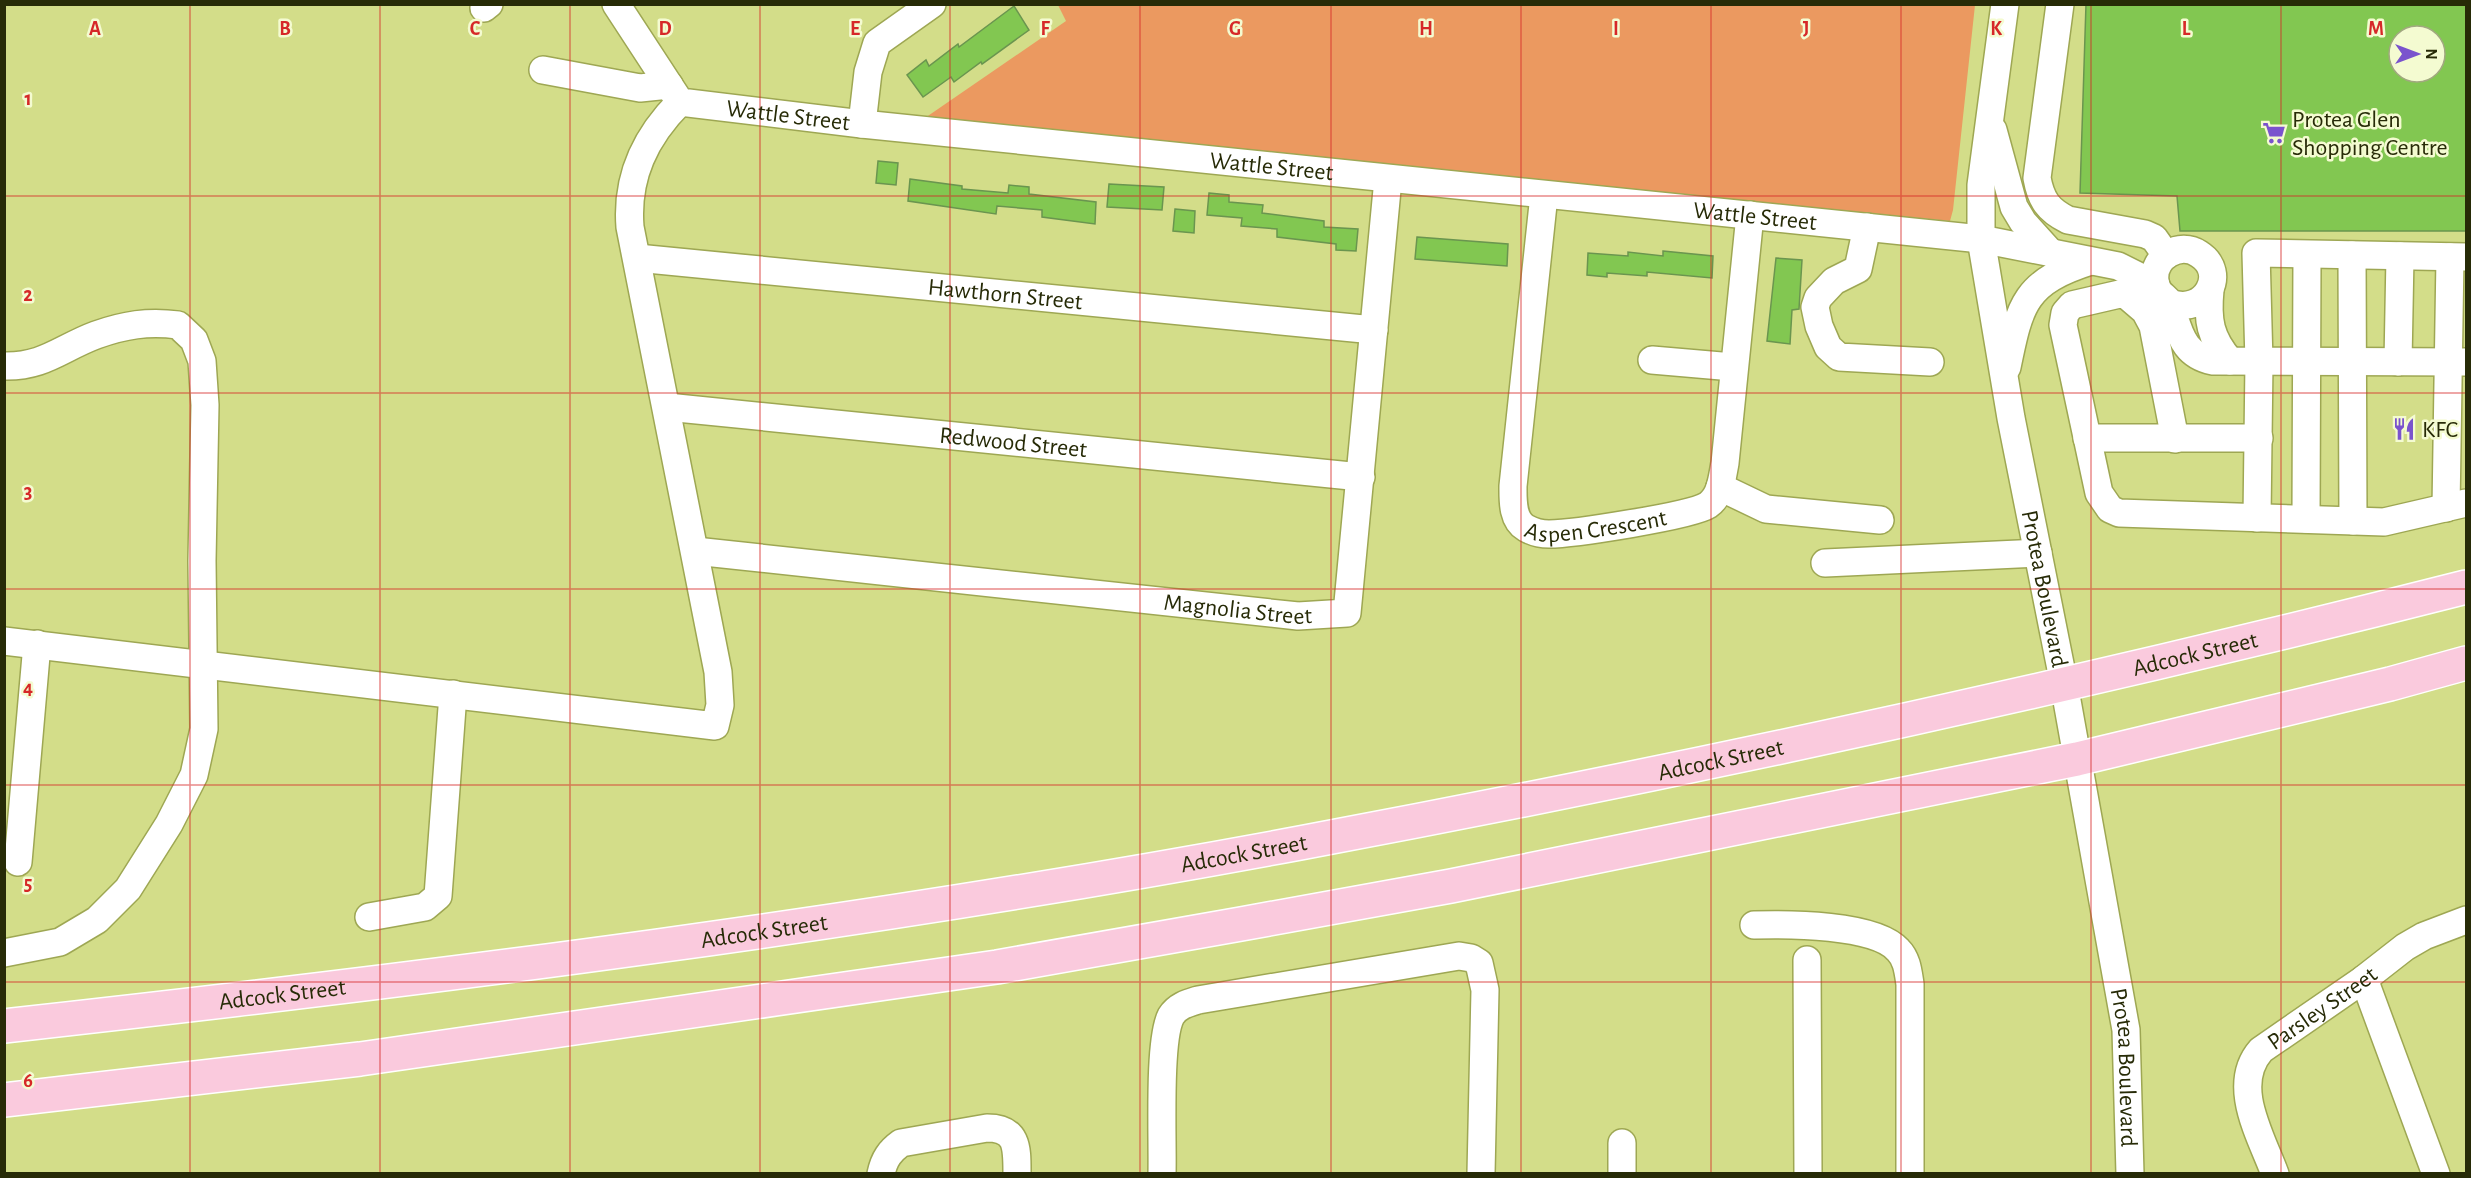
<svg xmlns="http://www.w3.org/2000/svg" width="2471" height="1178" font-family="'Alegreya Sans',sans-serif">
<rect width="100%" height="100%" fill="#d3dd89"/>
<polygon fill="#eb9960" points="1058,5 1975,5 1953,210 1950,221 922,120 1066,21"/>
<g fill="#82c751" stroke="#6a954f" stroke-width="1.5" fill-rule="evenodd">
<path d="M2086 4H2466V231H2180L2177 196 2080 193ZM2399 36H2435V72H2399Z"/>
<polygon points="1014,6 1029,30 982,64 981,62 954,82 951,77 923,97 907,75 926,60 929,66 958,44 959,47"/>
<polygon points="878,161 898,163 896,185 876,183"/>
<polygon points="910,179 962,186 962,189 1008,193 1009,185 1029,187 1029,194 1096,202 1095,224 1042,217 1042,210 997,206 996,214 908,201"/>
<polygon points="1109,184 1164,187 1162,210 1107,207"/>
<polygon points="1209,193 1229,195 1229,202 1263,205 1262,213 1324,221 1324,227 1358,229 1356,251 1336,250 1336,244 1277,237 1277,229 1241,226 1242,218 1207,215"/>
<polygon points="1175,209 1195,211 1194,233 1173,231"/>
<polygon points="1417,237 1508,244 1507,266 1415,259"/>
<polygon points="1663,251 1713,256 1712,278 1647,272 1647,276 1607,273 1607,277 1587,275 1588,253 1628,256 1628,252 1663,256"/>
<polygon points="1776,258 1802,260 1799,309 1792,310 1790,344 1767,341"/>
</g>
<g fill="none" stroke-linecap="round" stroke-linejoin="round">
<g stroke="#9ea753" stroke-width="30">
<g id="minor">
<path id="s1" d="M616 4 680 102 862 124 1981 239 2118 266 2156 285"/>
<path id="s2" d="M2005 4 1981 185V239L2011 418 2064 684 2126 1030 2130 1174"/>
<path d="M2060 4 2037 178C2041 200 2048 210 2068 220L2145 234 2154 238 2166 255"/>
<polyline points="484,8 489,4"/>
<polyline points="543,70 640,88 669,85"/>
<polyline points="862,124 868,72 877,43 932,4"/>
<polyline points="1993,130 2014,207 2023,222 2051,253"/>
<path id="s3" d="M1544 195 1513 486C1513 500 1512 520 1526 528 1533 532 1541 534 1549 534 1572 534 1691 516 1708 505 1721 496 1722 478 1725 463L1750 215"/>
<polyline points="1867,227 1858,269 1834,281 1818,298 1815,307 1819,326 1828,347 1839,357 1930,362"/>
<polyline points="2352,255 2353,521"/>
<path id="s4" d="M637 258 1374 330"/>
<path d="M2210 290C2207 320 2210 338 2230 361"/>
<path d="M2170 303C2205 316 2229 273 2199 254 2180 241 2152 257 2155 281 2156 293 2164 295 2170 303 2172 306 2173 313 2174 316 2181 340 2188 356 2213 361L2466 362"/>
<polyline points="1652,360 1733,367"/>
<polyline points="2398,362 2400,256"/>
<path d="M4 366C44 367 61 348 96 335 124 325 148 321 178 325L194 340 202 361 205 405 202 561 204 729 194 775 169 824 128 889 97 920 60 942 4 953"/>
<path d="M2007 367C2020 303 2025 282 2091 261"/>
<path id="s5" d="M667 407 1361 477"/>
<polyline points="2087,438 2259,438"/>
<polyline points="2175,439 2153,326 2145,311 2124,293 2072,305 2065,313 2063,325 2099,493 2110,509 2119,513 2384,522 2466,503"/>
<polyline points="1720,487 1766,509 1880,520"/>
<polyline points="2446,508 2450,257"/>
<polyline points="2257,518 2259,362 2256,253 2466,257"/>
<polyline points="2306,519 2307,255"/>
<path id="s6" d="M695 551 1298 616 1347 613 1388 179"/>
<polyline points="1825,563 2038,553"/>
<path d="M4 641 715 726 720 705 718 672 630 227C626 177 645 137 680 102"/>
<polyline points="18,862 37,644"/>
<polyline points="369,917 425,907 438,896 453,694"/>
<path d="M1754 925C1787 924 1875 924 1898 950 1907 959 1908 971 1910 984V1174"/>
<polyline points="1807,960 1808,1174"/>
<polyline points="2364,979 2436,1174"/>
<polyline points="1622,1143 1622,1174"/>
<path d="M881 1174C884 1159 890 1151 901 1143L987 1128C1018 1128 1017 1148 1017 1174"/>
<path d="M1162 1174C1163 1141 1158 1041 1171 1016 1177 1006 1188 1003 1198 1000L1459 956 1471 958 1479 963 1485 990 1481 1174"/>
<path id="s7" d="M2275 1174C2261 1136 2230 1085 2261 1050L2364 979 2405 947 2424 936 2466 920"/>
</g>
</g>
<g stroke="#fff" stroke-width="36">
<g id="major">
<path id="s8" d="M4 1026C438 978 871 923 1300 843 1691 770 2081 685 2466 587"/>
<polyline points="4,1100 360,1059 997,967 1241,924 1451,886 2077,759 2390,684 2466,663"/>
</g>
</g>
<use href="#minor" stroke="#fff" stroke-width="27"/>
<use href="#major" stroke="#facadd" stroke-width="33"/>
</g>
<path fill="none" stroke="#d62828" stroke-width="1.5" stroke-opacity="0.55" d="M190 4V1174M380 4V1174M570 4V1174M760 4V1174M950 4V1174M1140 4V1174M1331 4V1174M1521 4V1174M1711 4V1174M1901 4V1174M2091 4V1174M2281 4V1174M4 196H2466M4 393H2466M4 589H2466M4 785H2466M4 982H2466"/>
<defs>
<g id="supermarket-bare" transform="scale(1.8)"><path d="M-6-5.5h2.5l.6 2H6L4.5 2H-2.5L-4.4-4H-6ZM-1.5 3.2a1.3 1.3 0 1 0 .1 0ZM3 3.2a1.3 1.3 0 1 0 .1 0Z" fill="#7a53cd" stroke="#f4fbd1" stroke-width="2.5" paint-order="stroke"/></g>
<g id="restaurant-bare" transform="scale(1.8)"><path d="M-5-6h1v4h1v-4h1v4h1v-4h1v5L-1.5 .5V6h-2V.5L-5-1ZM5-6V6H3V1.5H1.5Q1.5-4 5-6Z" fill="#7a53cd" stroke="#f4fbd1" stroke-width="2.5" paint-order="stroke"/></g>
</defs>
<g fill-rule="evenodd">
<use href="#supermarket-bare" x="2274" y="133"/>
<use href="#restaurant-bare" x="2404" y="429"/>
</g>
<g text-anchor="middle" stroke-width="5" stroke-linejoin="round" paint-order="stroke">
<g font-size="24" fill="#272b07" stroke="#f4fbd1">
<text dy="8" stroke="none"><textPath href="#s1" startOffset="226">Wattle Street</textPath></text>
<text dy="8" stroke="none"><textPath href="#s1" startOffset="712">Wattle Street</textPath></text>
<text dy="8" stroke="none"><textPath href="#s1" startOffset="1198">Wattle Street</textPath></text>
<text dy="8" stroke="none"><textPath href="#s4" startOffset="370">Hawthorn Street</textPath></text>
<text dy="8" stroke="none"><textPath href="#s5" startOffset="348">Redwood Street</textPath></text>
<text dy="8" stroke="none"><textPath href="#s3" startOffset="410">Aspen Crescent</textPath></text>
<text dy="8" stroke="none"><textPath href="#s2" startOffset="592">Protea Boulevard</textPath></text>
<text dy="8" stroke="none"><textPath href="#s6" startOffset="546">Magnolia Street</textPath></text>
<text dy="8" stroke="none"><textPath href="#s8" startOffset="2224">Adcock Street</textPath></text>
<text dy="8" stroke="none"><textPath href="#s8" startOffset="1738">Adcock Street</textPath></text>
<text dy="8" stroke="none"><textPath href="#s8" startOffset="1252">Adcock Street</textPath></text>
<text dy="8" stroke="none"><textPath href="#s8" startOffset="766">Adcock Street</textPath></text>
<text dy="8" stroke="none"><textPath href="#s8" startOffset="280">Adcock Street</textPath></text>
<text dy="8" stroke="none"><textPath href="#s7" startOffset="206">Parsley Street</textPath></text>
<text dy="8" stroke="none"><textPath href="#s2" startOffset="1078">Protea Boulevard</textPath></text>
</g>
<g font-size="24" fill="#272b07" stroke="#f4fbd1" text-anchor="start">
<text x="2292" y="127">Protea Glen<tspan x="2292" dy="28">Shopping Centre</tspan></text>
<text x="2422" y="437">KFC</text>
</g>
</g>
<g font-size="20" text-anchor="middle" font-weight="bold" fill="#d62828" stroke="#f4fbd1" stroke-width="5" stroke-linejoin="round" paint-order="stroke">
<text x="95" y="35">A</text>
<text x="285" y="35">B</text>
<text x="475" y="35">C</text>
<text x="665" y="35">D</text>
<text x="855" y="35">E</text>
<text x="1045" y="35">F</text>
<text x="1235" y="35">G</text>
<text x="1426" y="35">H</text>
<text x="1616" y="35">I</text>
<text x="1806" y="35">J</text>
<text x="1996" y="35">K</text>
<text x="2186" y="35">L</text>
<text x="2376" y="35">M</text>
<text x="28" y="105">1</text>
<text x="28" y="301">2</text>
<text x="28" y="498">3</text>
<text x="28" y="694">4</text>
<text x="28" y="890">5</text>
<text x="28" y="1087">6</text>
</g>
<rect width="2471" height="1178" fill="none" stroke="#272b07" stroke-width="12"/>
<g transform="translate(2417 54) rotate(90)"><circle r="28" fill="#f4fbd1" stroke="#a2a880" stroke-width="1.5"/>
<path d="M0-4.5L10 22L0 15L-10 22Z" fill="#7a53cd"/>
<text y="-9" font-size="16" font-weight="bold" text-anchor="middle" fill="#272b07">N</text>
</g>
</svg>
